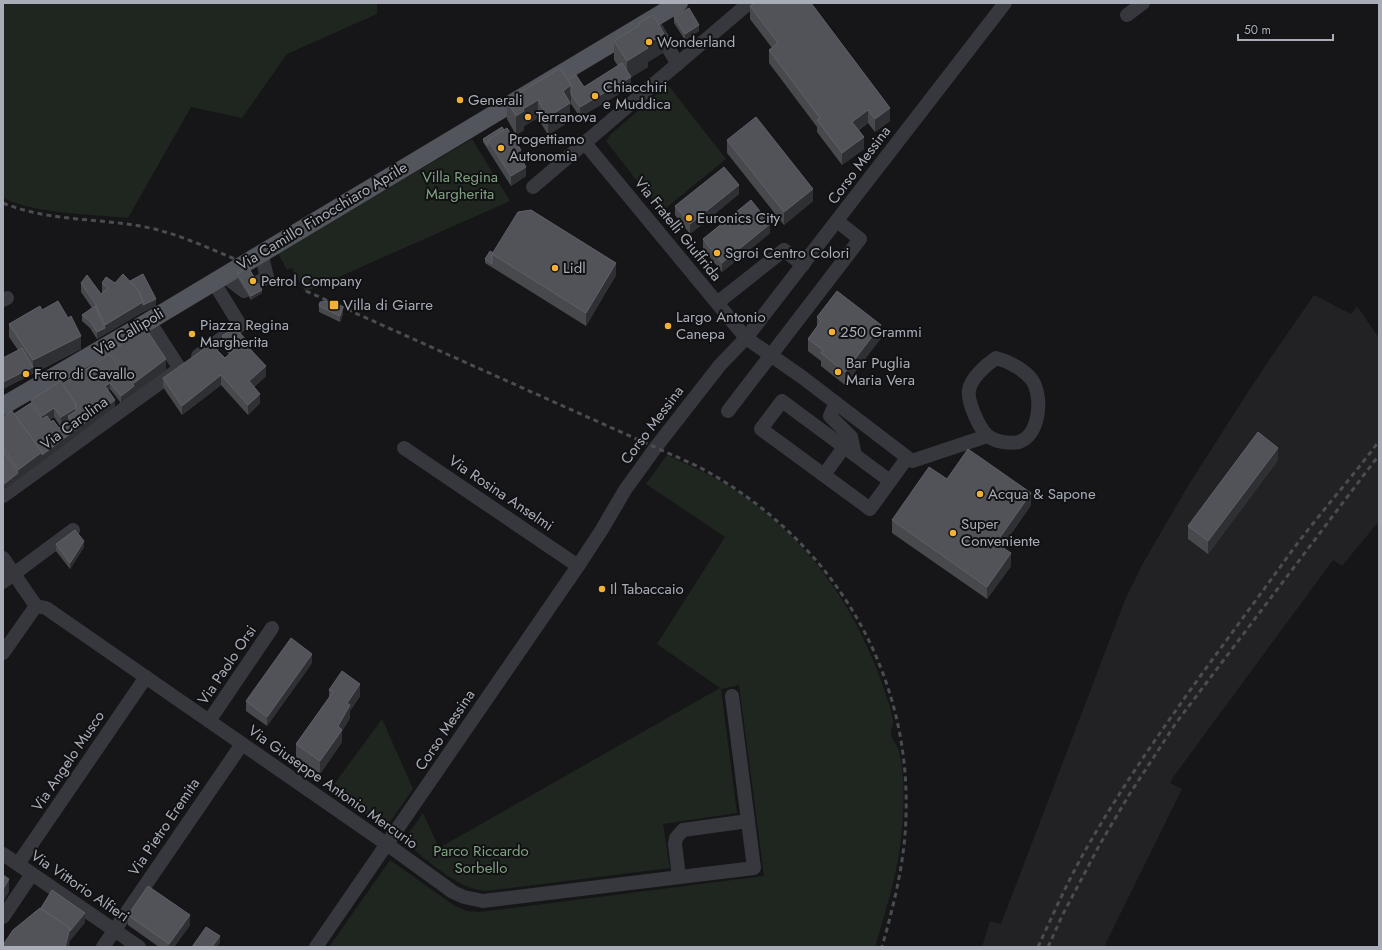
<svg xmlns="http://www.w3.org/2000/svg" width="1382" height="950" font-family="Jost,sans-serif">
<rect width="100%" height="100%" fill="#161618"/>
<polygon fill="#222225" points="1314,295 1351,314 1357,306 1379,338 1379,521 1342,566 1333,560 1174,776 1170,783 1182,789 1104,947 982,947 990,921 1001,924 1125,600 1142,565 1189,484 1263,369"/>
<g fill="#1e261f">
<path d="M3 3H377V14L287 54 242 118 191 107 128 218C91 214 36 214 3 198Z"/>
<polygon points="668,85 726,159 661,212 648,192 644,190 606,141 610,135"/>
<polygon points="472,139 510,201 305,292 292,268 287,270 278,253"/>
<path d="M667 455C688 465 709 474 729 486 793 526 844 589 872 658 877 669 894 713 893 723 893 726 891 729 891 732 891 740 897 744 899 751 905 776 904 804 902 830 899 870 886 909 875 947H329L390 860 455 906 467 911 480 912 764 876 739 685 721 689 737 813 663 824 670 868 486 891C456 889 427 859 403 841L423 813 439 848 720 688 657 644 725 537 646 484Z"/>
<polygon points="382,719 413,789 386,828 330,790"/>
</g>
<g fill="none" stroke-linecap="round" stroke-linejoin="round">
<g stroke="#37383d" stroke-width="14">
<polyline points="1127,15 1143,3"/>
<polyline points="654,25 678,64"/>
<polyline points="584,142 746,338 802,377 912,461 987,436"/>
<polyline points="533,187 749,3"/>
<polyline points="223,275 244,291 267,277 261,253"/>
<polyline points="3,300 7,298"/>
<polyline points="717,303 784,250 803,265"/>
<polyline points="149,321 180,369"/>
<polyline points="198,356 240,325 213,281"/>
<path d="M996 358C1008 361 1025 370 1032 380 1043 396 1040 435 1019 442 1010 444 994 442 987 435 979 428 967 401 969 390 971 378 986 365 996 358Z"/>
<polyline points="836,403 830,416 851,437 855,455"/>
<polyline points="728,411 860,239 837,221"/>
<polyline points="404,448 578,566"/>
<polyline points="824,475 844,447"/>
<polyline points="890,481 782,401 761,429 870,509 907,458"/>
<polyline points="3,496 179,369"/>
<polyline points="3,558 36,606"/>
<polyline points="3,582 73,530"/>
<polyline points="36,606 46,608 388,845 453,892 464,897 483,901 754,868 732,696"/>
<polyline points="3,653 36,606"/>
<polyline points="209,721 272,628"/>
<polyline points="3,854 139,947"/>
<polyline points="18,864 146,677"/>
<polyline points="679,877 675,844 676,838 683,830 748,821"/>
<polyline points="3,917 32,874"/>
<polyline points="103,947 242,744"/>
<polyline points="316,947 578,566 601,531 625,490 656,447 720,365 746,338 1005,3"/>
</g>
<polyline stroke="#53555c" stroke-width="18" points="3,406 149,321 679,3"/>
<g stroke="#4a4c52" stroke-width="3" stroke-dasharray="5 4" stroke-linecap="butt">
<path d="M3 203C47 221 94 218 140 226 174 232 204 246 235 259"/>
<path d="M306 291 697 466C828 535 911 666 906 816 905 861 894 904 882 947"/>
<path d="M1038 947C1055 910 1072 872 1093 837 1152 737 1224 645 1291 552 1319 514 1351 479 1379 441"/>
<polyline points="1048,947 1063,914 1100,844 1129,795 1176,723 1379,455"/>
</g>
</g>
<g fill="#47494d" fill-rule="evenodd">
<polygon points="750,6 890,121 875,132 868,123 859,130 864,149 842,165 817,132 817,127 769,63 769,50 772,48 750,19"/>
<polygon points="674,17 699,31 685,40 674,23"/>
<polygon points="639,23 664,52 648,62 648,67 631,77 631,87 580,117 571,104 570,105 570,121 548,135 538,118 524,126 524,130 516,135 507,119 507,101 568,80 584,87 618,66 614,60 614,41 639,26"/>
<polygon points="502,127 521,157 526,176 511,186 483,142 483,139"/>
<polygon points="727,140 813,201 784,225 727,153"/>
<polygon points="739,194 690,234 675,215 675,206"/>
<polygon points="770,233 722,272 703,249 703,239"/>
<polygon points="493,253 616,275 586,326 485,263 485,259"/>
<polygon points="237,274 262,293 251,300 237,277"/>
<polygon points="130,281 156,306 143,312 97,339 90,328 82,321 82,315 92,308 81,292 81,283 101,294 102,293 102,283 115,283"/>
<polygon points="319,306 343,314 340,322 319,312"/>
<polygon points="42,310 81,349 3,389 18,350 9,337 9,324"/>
<polygon points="817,317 881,338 845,385 821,366 821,361 808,351 808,339 817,327"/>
<polygon points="222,336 252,350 266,376 254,387 260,403 248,415 221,385 182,415 163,387 163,378 225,358 229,354 222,346"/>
<path d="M110 351 166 369 121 403 110 389 108 390 115 407 4 490 3 489V417L14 414 31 403V400L62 384 110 354ZM54 417 61 427 59 428 51 422 50 420ZM68 423 70 425 68 427 66 424Z"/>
<polygon points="1278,460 1208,554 1188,539 1188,526"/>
<polygon points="947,479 1031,505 1002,547 1011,566 987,599 892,533 892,520"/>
<polygon points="56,544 84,547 70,569 56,551"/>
<polygon points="312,663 267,726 246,711 246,701"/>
<polygon points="329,690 360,696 350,711 350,718 342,731 342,742 320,774 296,757 296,744 329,698"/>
<polygon points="128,915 190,925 174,947 159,947 128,925"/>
</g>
<g fill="#2f3033">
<polygon points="699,25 699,31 685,40 685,34"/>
<polygon points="664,34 664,52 648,62 648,67 627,80 631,77 631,87 580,117 580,107 627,80 627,61 645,45"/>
<polygon points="571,85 571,104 570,105 570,121 548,135 548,117 563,91"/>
<polygon points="538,100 538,118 524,126 524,130 516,135 516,116 523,109"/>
<polygon points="890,108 890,121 875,132 875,119"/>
<polygon points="868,110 868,123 852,134 852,122"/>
<polygon points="864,137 864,149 842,165 842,153"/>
<polygon points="521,150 521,160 517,152"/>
<polygon points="526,167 526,176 511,186 511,176"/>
<polygon points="739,185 739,194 690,234 690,224"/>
<polygon points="813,189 813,201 784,225 784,212"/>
<polygon points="770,224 770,233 722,272 722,263"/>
<polygon points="616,263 616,275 586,326 586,313"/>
<polygon points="262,290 262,293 251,300 251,296"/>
<polygon points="156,299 156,306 143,312 97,339 97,332 105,328 105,325 143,302"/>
<polygon points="343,307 343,314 340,322 340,316"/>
<polygon points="881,325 881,338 845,385 845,372"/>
<polygon points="81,336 81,349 33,373 33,360"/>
<polygon points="166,359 166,369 121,403 121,396 134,386 134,383"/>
<polygon points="266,366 266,376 249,391 249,381"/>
<polygon points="33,367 33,373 3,389 3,382"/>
<polygon points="221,375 221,385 182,415 182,406"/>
<polygon points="110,383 110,389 105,392 105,386"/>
<polygon points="260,394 260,403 248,415 248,405"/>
<polygon points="115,400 115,407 42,462 42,455"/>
<polygon points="76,404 76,418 68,416 68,423 61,427 61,417"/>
<polygon points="54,408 54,417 42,425 42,416"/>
<polygon points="1278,448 1278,460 1208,554 1208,541"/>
<polygon points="42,452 42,462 4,490 4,484 18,473 18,470"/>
<polygon points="1031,493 1031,505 996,556 996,543"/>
<polygon points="84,541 84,547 70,569 70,563"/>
<polygon points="1011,553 1011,566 987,599 987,587"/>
<polygon points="312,654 312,663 267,726 267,717"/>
<polygon points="360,684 360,696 350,711 350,718 342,731 342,742 320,774 320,761 338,726 347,703"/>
<polygon points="9,879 9,892 3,902 3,889"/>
<polygon points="85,913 85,923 70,941 69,947 65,947 70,928"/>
<polygon points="190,915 190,925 174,947 169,947 169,944"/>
<polygon points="220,936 220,943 217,947 212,947"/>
</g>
<g fill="#525359" stroke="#5f6168">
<polygon points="755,3 811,3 890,108 875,119 868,110 852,122 864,137 842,153 817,120 820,118 769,50 778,43 750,6"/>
<polygon points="689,8 699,25 685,34 674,17"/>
<polygon points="653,15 664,34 645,45 648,48 627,61 614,41 640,25 639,23"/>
<polygon points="622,63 631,77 580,107 571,94 571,85 568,80 576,75 584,87"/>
<polygon points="560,68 571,85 563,91 570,103 548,117 538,100 523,109 524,111 516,116 507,101"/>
<polygon points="756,117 813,189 784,212 727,140"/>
<polygon points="502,127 504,130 488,140 488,146 483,139"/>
<polygon points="507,128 521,150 517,152 526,167 511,176 488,140"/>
<polygon points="724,167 739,185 690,224 675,206"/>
<polygon points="751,200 770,224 722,263 703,239"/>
<polygon points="531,210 616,263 586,313 492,254 518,212"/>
<polygon points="490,251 493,253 492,254 492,264 485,259"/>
<polygon points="248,267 262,290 251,296 237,274"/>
<polygon points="123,274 139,291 143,302 105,325 95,303 81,283 87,275 101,294 108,288 102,283 106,277 115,283"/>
<polygon points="143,274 156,299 143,305 143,302 139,291 130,281"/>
<polygon points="837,291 881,325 845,372 821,353 823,350 808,339 821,321 817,317"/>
<polygon points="58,301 68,318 71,316 81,336 33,360 9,324 40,306 42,310"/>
<polygon points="329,301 343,307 340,316 319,306 320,302"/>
<polygon points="95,306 105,328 97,332 90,321 82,315"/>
<polygon points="235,327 252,347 250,349 266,366 249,381 260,394 248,405 221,375 182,406 163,378 211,344 225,358 234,350 222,336"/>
<polygon points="146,329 166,359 134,383 110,351"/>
<polygon points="22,348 33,367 3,382 3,358"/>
<polygon points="110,354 134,386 121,396 110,383 105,386 115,400 42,455 42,452 14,414 31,403 42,419 47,416 51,422 53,420 59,428 66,424 68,427 73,423 68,416 76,411 76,404 62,384"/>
<polygon points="61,381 76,404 75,406 76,408 61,417 54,408 42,416 31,400"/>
<polygon points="12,411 42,452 18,470 3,447 3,417"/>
<polygon points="1258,432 1278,448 1208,541 1188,526"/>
<polygon points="968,449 1031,493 996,543 1011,553 987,587 892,520 929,467 947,479"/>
<polygon points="3,450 18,473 4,484 3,483"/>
<polygon points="75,530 84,541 70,563 56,544"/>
<polygon points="291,638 312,654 267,717 246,701"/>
<polygon points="342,671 360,684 347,703 350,705 338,726 342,730 320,761 296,744 333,692 329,690"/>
<polygon points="3,875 9,879 3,889"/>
<polygon points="148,886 190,915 169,944 128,915"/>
<polygon points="52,890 85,913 70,931 70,928 41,908"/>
<polygon points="40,908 70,928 65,947 3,947 3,945 13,930"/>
<polygon points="206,927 220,936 212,947 192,947"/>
</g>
<g fill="#f2b134" stroke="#111113" stroke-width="1.5">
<circle cx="649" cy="42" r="4"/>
<circle cx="595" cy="96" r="4"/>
<circle cx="460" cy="100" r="4"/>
<circle cx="528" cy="117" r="4"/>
<circle cx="501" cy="148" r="4"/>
<circle cx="689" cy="218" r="4"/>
<circle cx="717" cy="253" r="4"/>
<circle cx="555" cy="268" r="4"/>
<circle cx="253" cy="281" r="4"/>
<rect x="329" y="300" width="10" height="10" rx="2"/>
<circle cx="668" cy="326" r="4"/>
<circle cx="832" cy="332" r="4"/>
<circle cx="192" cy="334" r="4"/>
<circle cx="838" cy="372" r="4"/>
<circle cx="26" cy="374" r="4"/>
<circle cx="980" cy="494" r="4"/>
<circle cx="953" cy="533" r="4"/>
<circle cx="602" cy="589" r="4"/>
</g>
<g text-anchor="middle" stroke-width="4" stroke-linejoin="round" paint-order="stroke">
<g font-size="15" fill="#a8adb8" stroke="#111113" text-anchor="start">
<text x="657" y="47">Wonderland</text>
<text x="603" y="92">Chiacchiri<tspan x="603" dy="17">e Muddica</tspan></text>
<text x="468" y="105">Generali</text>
<text x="536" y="122">Terranova</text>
<text x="509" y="144">Progettiamo<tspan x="509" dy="17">Autonomia</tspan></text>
<text x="697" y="223">Euronics City</text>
<text x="725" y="258">Sgroi Centro Colori</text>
<text x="563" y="273">Lidl</text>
<text x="261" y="286">Petrol Company</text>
<text x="343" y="310">Villa di Giarre</text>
<text x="676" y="322">Largo Antonio<tspan x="676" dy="17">Canepa</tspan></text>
<text x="200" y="330">Piazza Regina<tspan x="200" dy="17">Margherita</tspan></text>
<text x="840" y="337">250 Grammi</text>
<text x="846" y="368">Bar Puglia<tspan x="846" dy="17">Maria Vera</tspan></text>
<text x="34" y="379">Ferro di Cavallo</text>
<text x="988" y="499">Acqua &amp; Sapone</text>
<text x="961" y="529">Super<tspan x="961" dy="17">Conveniente</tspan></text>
<text x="610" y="594">Il Tabaccaio</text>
</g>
<g font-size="15" fill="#a8adb8" stroke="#111113">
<text transform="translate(859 165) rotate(-53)" y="5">Corso Messina</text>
<text transform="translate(322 216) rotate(-31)" y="5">Via Camillo Finocchiaro Aprile</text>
<text transform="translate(678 229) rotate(51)" y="5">Via Fratelli Giuffrida</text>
<text transform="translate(129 332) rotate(-31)" y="5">Via Callipoli</text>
<text transform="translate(74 423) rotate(-36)" y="5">Via Carolina</text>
<text transform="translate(652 425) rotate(-53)" y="5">Corso Messina</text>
<text transform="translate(501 493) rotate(34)" y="5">Via Rosina Anselmi</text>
<text transform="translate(227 665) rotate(-56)" y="5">Via Paolo Orsi</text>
<text transform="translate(445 730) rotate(-56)" y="5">Corso Messina</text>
<text transform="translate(68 761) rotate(-56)" y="5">Via Angelo Musco</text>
<text transform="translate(333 787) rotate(35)" y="5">Via Giuseppe Antonio Mercurio</text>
<text transform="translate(164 827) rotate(-56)" y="5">Via Pietro Eremita</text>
<text transform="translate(80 886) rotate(34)" y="5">Via Vittorio Alfieri</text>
</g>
<g font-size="15" fill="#7fa381" stroke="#111113">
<text x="460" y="182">Villa Regina<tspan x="460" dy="17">Margherita</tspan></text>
<text x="481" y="856">Parco Riccardo<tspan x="481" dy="17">Sorbello</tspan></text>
</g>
</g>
<rect width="1382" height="950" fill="none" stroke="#a8adb8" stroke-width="8"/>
<path d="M1238 34v6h95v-6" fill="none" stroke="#a8adb8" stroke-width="2"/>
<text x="1244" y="34" font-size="12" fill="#a8adb8" stroke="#111113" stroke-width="3" paint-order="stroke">50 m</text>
</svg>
